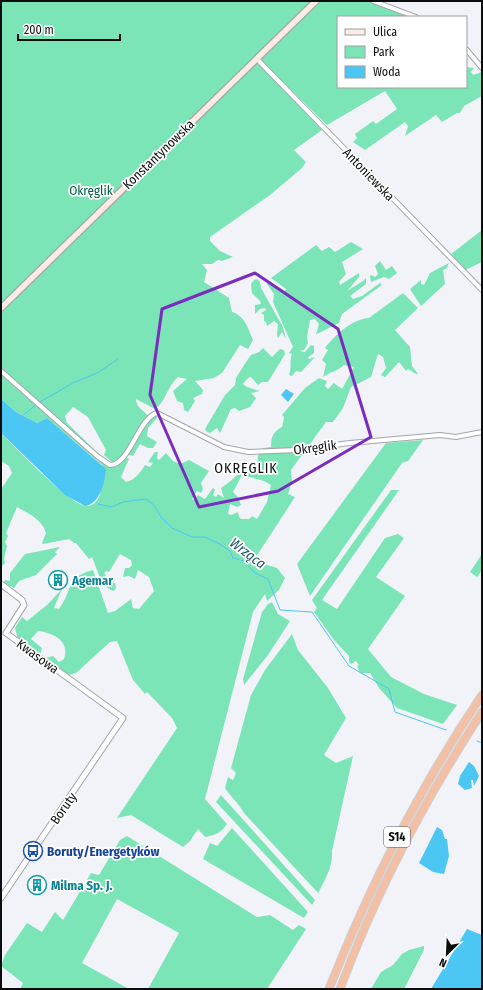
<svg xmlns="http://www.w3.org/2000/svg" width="483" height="990" font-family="'Fira Sans Condensed',sans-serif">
<rect width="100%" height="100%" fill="#f2f3f8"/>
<g fill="#7be5b7" fill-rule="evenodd">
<path d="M1 1H368L411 17H338V87H466V67L474 68 471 72 473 75 482 72V96L464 106 460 113H457L442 122 436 115 405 136 408 126 405 122 365 150 353 142 357 138 355 134 373 121 376 124 397 109 385 91 327 125 274 73 271 76 322 130 294 150 306 162 302 168 270 195 210 237V241L220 251 233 257 222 261 218 260 212 264H202L207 270 204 282 229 298 232 312C245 316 248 328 253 340L248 349 240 345 222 373 214 378 195 381 203 390 202 394 193 398 195 401 188 412 184 410 183 403 177 401 173 391 187 379 178 377C167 386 166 402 155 409L136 399C136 408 144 410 148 416L122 455 129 459 121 477 126 482C135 480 140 473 145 465L150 467 153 463 148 462 155 452H158L157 458 159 460 166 453 173 461 180 464 189 460 209 471 201 483 203 489 201 493 197 491 192 499 194 500 198 495 205 499 213 488 215 490 213 495 216 497 218 494 224 498 221 488C228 483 234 478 241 472L242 475 249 466 257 465 258 456 263 448 271 447C271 436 273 432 282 427L284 417 282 415 305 388 319 378 327 381 325 386 328 389 334 383 342 389 354 367 344 365C338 371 330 372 323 377L326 364 322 360 328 350 325 348C335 335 352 319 369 318L403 293 418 308 395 330 410 347 412 366 418 374H416L408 369 406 371 399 362 385 377 381 375 386 368 383 357 378 354 371 377 351 387 343 408 333 422H326L291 470 292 482 288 494 295 497 256 557 261 563 277 568 285 578 279 590 267 601 265 594 253 612 205 799 227 824C221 833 215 835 205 837L198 829 190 841 183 847 131 815 117 818 177 728 172 718 147 692 145 694 133 680 117 641 110 642 76 673 69 675 46 658 53 656 59 662 64 659C70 641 54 633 38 631L31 639 42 648 40 655 18 639 15 628 22 617 27 621 47 605 62 589 54 608 59 609C74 588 65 578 93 570L108 613 115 611 131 599 133 608 139 609 154 591 149 577 138 570 135 579 129 576 123 577 125 568H129L132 565 131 560 120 554 109 572 106 571 104 573 109 580 115 583 116 588 114 591C101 588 97 568 92 557L89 559 76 543H74L69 539 43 544 42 543 46 533C42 519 29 514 17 507L6 533 8 536 5 542 7 546 4 559 5 563 1 567V489L12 473 9 466 1 461V433C14 446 70 505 86 506 104 507 103 476 102 465L47 418 37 423 16 412 1 399ZM73 407 88 417 106 450 104 455 112 462 106 461 67 423 65 416ZM242 475 264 481 271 485 267 502 257 519 252 516 249 519H241L239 517 238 512 231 515 228 514 230 504 237 507 241 505 238 497 233 492Z"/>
<polygon points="482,230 482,262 465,270 451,254"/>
<path d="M351 242 363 249 342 262 346 274 339 282 340 285 359 273V277L347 291 363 281 366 278V284L350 296 353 299 362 296 380 283 382 285 342 314 339 323 319 333 316 334 319 324 315 319 310 320 307 337 308 343 304 350 300 351 305 352 311 345 314 346V353L308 357 309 359 315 357 301 372 296 371 292 376 289 375C292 368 289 361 292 354L289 353 293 347 273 302 274 294 267 284 268 281 285 291 286 289 271 278 316 245 322 251 329 247 335 252Z"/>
<polygon points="380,261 386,270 392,266 397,273 389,279 384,277 371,282 370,276 371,275 375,277 378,274 375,266"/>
<polygon points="449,263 447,268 443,270 445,284 421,306 410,289 421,280 421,284 424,285 430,273"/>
<polygon points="257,279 260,282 261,288 283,327 286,339 282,332 278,338 277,335 278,324 274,321 267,326 266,322 264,321 264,315 261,313 266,310 265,308 260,309 255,314 255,305 261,304 260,301 252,293 251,284 254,280"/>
<polygon points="263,348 272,357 280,349 284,350 285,354 268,382 262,382 258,385 251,377 248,378 243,384 247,387 260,391 251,393 256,398 250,407 239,411 235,408 231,409 220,433 217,428 210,433 207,432 205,429 225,395 235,385 236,378 246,362 251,355 259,352"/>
<polygon points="156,416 157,418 148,428 147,436 157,442 153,448 148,448 140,444 133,456 127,454 149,421"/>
<polygon points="423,440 408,461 402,463 310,596 297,564 386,443"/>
<polygon points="391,490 399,490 322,600 337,609 385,538 398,534 404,538 376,577 405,596 368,649 391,677 424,694 457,705 443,724 397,708 379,688 370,673 360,673 357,666 359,665 356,661 351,664 349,662 349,656 334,640 314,612 317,608 312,600"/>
<polygon points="60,547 55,552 57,554 36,575 19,581 14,588 4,583 5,580 10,581 10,573 25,554"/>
<polygon points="482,554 482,570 477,577 470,572"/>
<polygon points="272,602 278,614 290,621 268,655 244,685 243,679 262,612 268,604"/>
<path d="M292 634 298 650 328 688 346 718 324 755 336 763 353 756 332 851C333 867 325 880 318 893L244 813C239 804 231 797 225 788L228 777 233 780 236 773 231 768 251 695 265 670Z"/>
<polygon points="221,795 315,900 312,905 216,802"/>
<polygon points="232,828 308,912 304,918 203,859 210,843 217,846"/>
<polygon points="127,836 257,917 270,915 293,930 299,925 306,929 267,989 148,989 179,933 117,899 82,963 129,989 20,989 23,983 1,966 5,955 27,923 42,932 55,912 63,920 91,873 99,875 120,840"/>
<polygon points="424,946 424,950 404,989 371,989 381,972 393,965 402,954 409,950"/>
</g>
<g fill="#4cc6f3">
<polygon points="286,389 294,394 288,402 281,395"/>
<path d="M1 399 16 412 37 423 47 418 106 469C105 482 100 504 85 506L65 495 1 433Z"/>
<polygon points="469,762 474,766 479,776 474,786 473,780 471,780 472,788 465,790 458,784 460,776"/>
<polygon points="437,827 442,830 445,839 447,839 449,856 444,874 433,872 419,863"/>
<polygon points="467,929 482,935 482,989 431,989"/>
</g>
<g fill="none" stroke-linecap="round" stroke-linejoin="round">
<g stroke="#4cc6f3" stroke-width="1">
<polyline points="38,403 73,383 99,372 118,359"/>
<polyline points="23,415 36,405"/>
<polyline points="98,504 112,507 123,502 146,499 154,505 161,517 172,528 192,537 205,537 218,543 230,551 233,558 244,561 255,573 268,579 280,610 312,612 349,666 389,689 395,712 446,730"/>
<polyline points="477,741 482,743"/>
</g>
<g stroke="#a4a5aa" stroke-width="6">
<g id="minor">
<polyline points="373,1 416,17"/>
<polyline points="466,49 482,68"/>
<polyline points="257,59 482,290"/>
<path d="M1 371 97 456 110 465C130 465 138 418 157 413L224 447 248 452 297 450 350 443 440 435 456 437 482 432"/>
</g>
</g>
<g stroke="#a4a5aa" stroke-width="7">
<polyline id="tertiary" points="1,584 22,600 24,605 6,633 123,718 1,898"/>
</g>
<g stroke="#a4a5aa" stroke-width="8">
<polyline id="secondary" points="1,308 316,1"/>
</g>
<g stroke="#cececf" stroke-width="9">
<g id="motorway">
<path d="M329 989C370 885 420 787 482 695"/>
<path d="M340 989C376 892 425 799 482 712"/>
</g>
</g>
<use href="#minor" stroke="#fff" stroke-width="4"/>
<use href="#tertiary" stroke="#fff" stroke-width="5"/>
<use href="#secondary" stroke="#fcece4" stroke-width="5.5"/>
<use href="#motorway" stroke="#f4c0a5" stroke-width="7"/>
</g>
<path fill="none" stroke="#7b2cbf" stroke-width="3" stroke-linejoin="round" d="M255 273 338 329 371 437 278 491 199 507 150 395 162 309Z"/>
<defs>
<g id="building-ring" transform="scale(1)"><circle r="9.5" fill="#fff" stroke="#0f9aa8" stroke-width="1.5"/><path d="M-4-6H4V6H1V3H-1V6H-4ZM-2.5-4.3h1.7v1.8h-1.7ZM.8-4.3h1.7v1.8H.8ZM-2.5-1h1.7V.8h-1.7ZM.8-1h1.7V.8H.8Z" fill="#0f9aa8"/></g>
<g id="bus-ring" transform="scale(1)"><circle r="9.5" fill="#fff" stroke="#1a4fb4" stroke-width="1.5"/><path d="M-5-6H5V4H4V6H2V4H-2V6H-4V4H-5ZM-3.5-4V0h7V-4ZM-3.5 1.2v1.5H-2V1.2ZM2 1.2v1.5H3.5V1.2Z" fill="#1a4fb4"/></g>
</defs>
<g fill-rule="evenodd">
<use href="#building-ring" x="58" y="580"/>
<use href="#bus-ring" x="33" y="851"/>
<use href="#building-ring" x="37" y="885"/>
</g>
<g text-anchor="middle" stroke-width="3.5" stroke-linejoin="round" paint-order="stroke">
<rect fill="#fff" stroke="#545556" stroke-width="1" x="384" y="827" width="26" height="20" rx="3"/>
<g font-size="12" font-weight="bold" fill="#0b0c0d">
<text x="397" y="841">S14</text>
</g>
<g font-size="13" fill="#0b0c0d" stroke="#fff">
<text transform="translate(158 154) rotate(-44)" y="5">Konstantynowska</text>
<text transform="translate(369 174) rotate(46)" y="5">Antoniewska</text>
<text transform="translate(315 447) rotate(-7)" y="5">Okręglik</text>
<text transform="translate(38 656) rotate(36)" y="5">Kwasowa</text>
<text transform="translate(63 808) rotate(-55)" y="5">Boruty</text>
</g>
<g font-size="13" fill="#036143" stroke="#fff">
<text x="91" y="195">Okręglik</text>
</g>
<g font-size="13" font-weight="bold" fill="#0d838f" stroke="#fff" text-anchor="start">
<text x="72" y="585">Agemar</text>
<text x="51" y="890">Milma Sp. J.</text>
</g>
<g font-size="13" font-weight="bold" fill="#164399" stroke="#fff" text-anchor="start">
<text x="47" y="856">Boruty/Energetyków</text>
</g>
<g font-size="14" letter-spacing="1" fill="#0b0c0d" stroke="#fff">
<text x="246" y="473">OKRĘGLIK</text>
</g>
<g font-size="14" font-style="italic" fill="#1f5164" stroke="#fff">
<text transform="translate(248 553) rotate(37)" y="5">Wrząca</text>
</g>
</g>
<rect width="483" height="990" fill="none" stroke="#0b0c0d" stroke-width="4"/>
<rect x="337" y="16" width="130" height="72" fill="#ffffff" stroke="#9d9e9e"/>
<rect x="345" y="29" width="20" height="6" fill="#fcece4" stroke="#9d9e9e"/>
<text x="373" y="36" font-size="12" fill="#0b0c0d">Ulica</text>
<rect x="345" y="46" width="20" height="12" fill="#7be5b7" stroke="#9d9e9e"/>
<text x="373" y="56" font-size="12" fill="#0b0c0d">Park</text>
<rect x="345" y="66" width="20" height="12" fill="#4cc6f3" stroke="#9d9e9e"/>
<text x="373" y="76" font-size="12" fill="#0b0c0d">Woda</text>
<g transform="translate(447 954) rotate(204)" stroke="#ffffff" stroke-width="3" paint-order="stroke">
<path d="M0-3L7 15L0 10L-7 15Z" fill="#0b0c0d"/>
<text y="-6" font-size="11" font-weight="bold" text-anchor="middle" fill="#0b0c0d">N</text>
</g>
<path d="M18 34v6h102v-6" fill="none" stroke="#0b0c0d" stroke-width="2"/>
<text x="24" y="34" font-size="12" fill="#0b0c0d" stroke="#ffffff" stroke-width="3" paint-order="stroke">200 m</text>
</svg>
